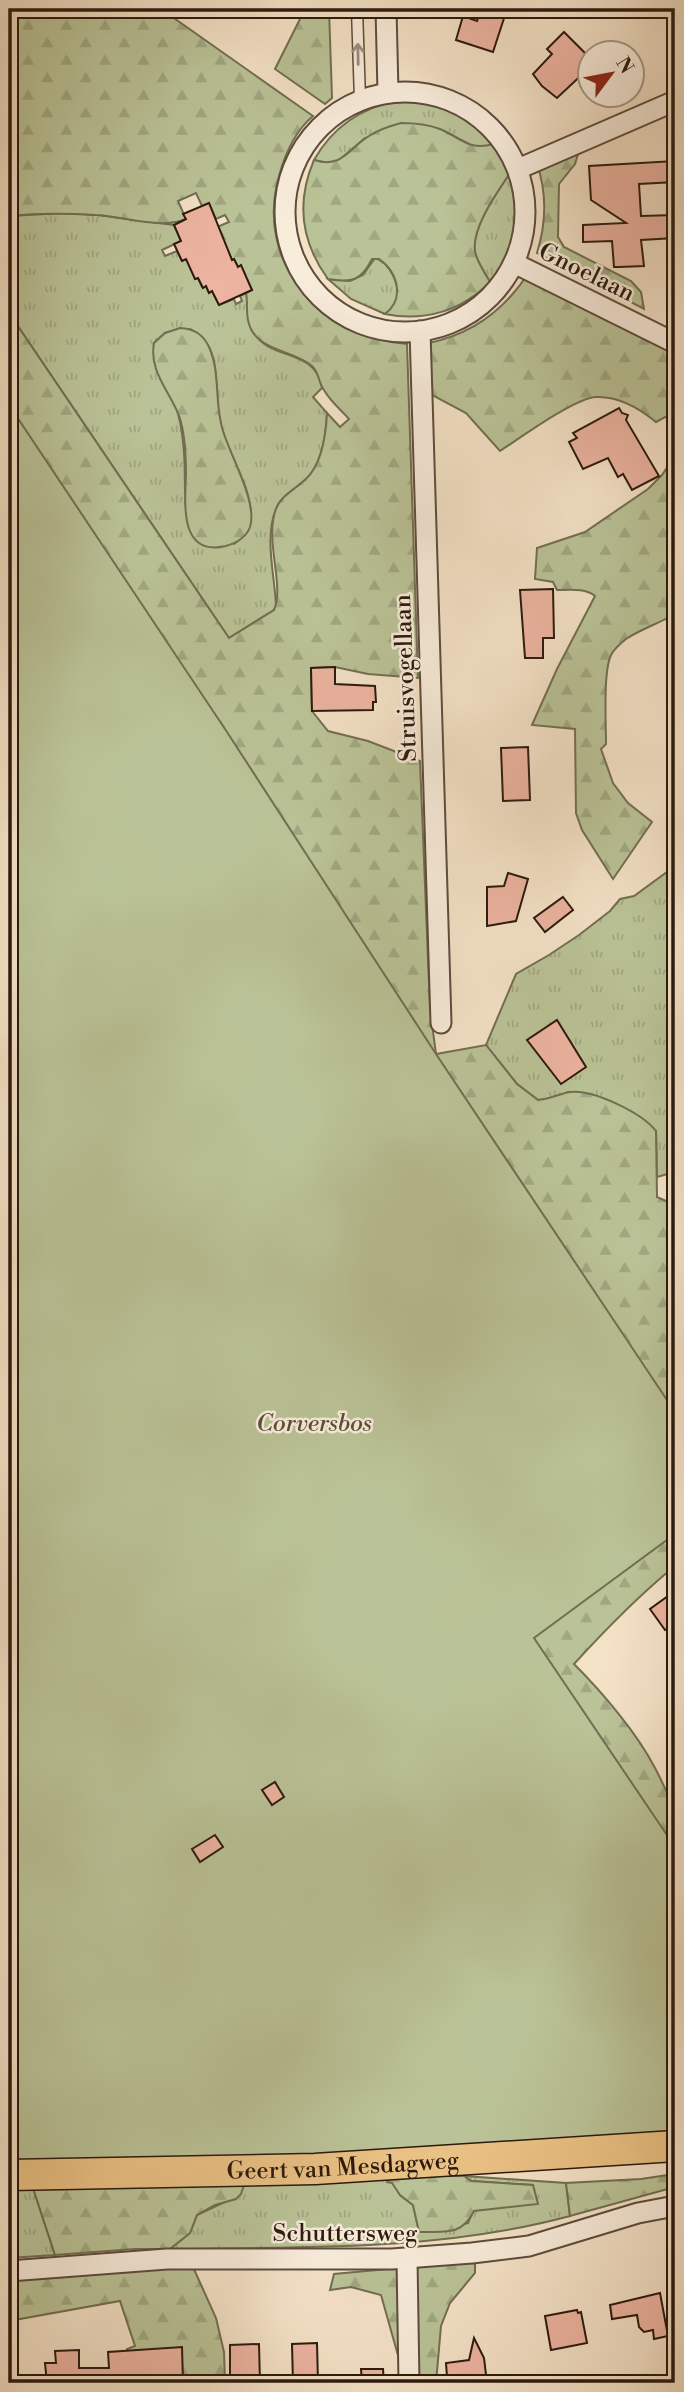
<svg xmlns="http://www.w3.org/2000/svg" width="684" height="2392" font-family="'Libre Bodoni',serif">
<defs>
<pattern id="grass-tufts" width="24" height="20" patternUnits="userSpaceOnUse" patternTransform="scale(1.75)"><rect width="24" height="20" fill="#bac397"/><path d="M3 7l-1-3M5 7V3M7 7l1-3M15 17l-1-3M17 17v-4M19 17l1-3" fill="none" stroke="#a0a781"/></pattern>
<pattern id="forest-firs" width="22" height="20" patternUnits="userSpaceOnUse" patternTransform="scale(1.75)"><rect width="22" height="20" fill="#bac397"/><path d="M5 1l3.5 6h-7zM16 11l3.5 6h-7z" fill="#a0a781"/></pattern>
</defs>
<rect width="100%" height="100%" fill="#f4e2c7"/>
<filter id="stains"><feTurbulence type="fractalNoise" baseFrequency=".00286" numOctaves="4"/><feColorMatrix values="0 0 0 0 .2 0 0 0 0 .09 0 0 0 0 .02 0 0 0 .5 -.17"/></filter>
<radialGradient id="worn" r=".72"><stop offset=".6" stop-color="#630" stop-opacity="0"/><stop offset="1" stop-color="#630" stop-opacity=".3"/></radialGradient>
<g fill="url(#grass-tufts)" stroke="#726e52" stroke-width="2" fill-rule="evenodd">
<path d="M398 101C439 99 469 113 497 143L485 147H475L442 130 365 138 338 161 327 163 314 160C332 128 361 107 398 101Z"/>
<path d="M512 170C526 210 517 250 490 282 485 273 477 262 475 252 471 227 499 190 512 170Z"/>
<path d="M63 213 98 215 174 225 181 241 162 250 165 256 177 251 182 261 191 257 195 279 198 278 202 287 206 286 209 293 212 291 219 305 234 299 236 304 242 301 240 296 246 293C249 304 248 321 253 331 269 362 316 347 322 388L313 397 327 413C326 434 322 464 306 479 297 488 281 496 276 509 264 538 275 576 276 606L274 610 229 638 9 313V216ZM190 329C198 333 204 338 209 347 219 368 215 392 219 415 224 449 248 478 251 512 252 526 245 536 234 544L189 528C182 500 187 471 183 442 180 407 165 375 154 343L165 333Z"/>
<path d="M375 258C389 262 402 286 396 301 394 307 390 310 385 314L351 299 328 279 350 281 363 275Z"/>
<polygon points="667,872 675,884 675,1172 657,1177 656,1131 568,1092 551,1099 538,1100 517,1084 486,1045 516,974 549,955 579,935 610,911 620,899 634,896"/>
<path d="M247 2176H390L400 2195 413 2205 419 2231 468 2223 473 2211 533 2185 471 2181 464 2176 566 2183 570 2216C441 2251 302 2247 170 2249L190 2233 197 2215 225 2202Z"/>
<polygon points="30,2179 55,2255 9,2258 9,2180"/>
</g>
<g fill="url(#forest-firs)" stroke="#726e52" stroke-width="2">
<path d="M9 9H161L313 116C295 131 285 154 279 176 254 264 322 337 407 344L418 678 368 674 335 667 311 668 312 711 328 731 368 741 420 761 430 1009 436 1054 486 1045 517 1084 538 1100C549 1099 559 1094 570 1092 593 1089 642 1113 656 1131L657 1197 675 1205V1566C638 1596 606 1629 574 1664 602 1692 637 1733 655 1768 662 1781 667 1794 675 1807V2142L9 2166V313L229 638 274 610C285 586 264 540 276 509 281 495 296 489 306 479 322 464 326 434 327 413L340 427 349 419C341 410 330 401 324 390 318 382 320 374 312 366 293 349 254 352 248 320 246 311 248 302 246 293L252 290 240 266 238 267 234 259 232 260 217 227 229 222 225 215 216 219 209 203 202 206 196 193 178 201 186 219C162 230 122 216 95 215 66 213 38 213 9 216Z"/>
<polygon points="305,9 329,9 332,98 325,104 275,69"/>
<path d="M401 123C415 123 427 124 440 129 463 139 469 152 497 143L512 170C499 190 471 227 475 252 477 262 485 273 490 282 462 311 424 322 385 314 405 299 398 272 379 259H372C361 281 352 283 328 279 301 242 296 202 314 160 342 169 348 149 369 136 379 129 390 126 401 123Z"/>
<path d="M576 146 578 154 575 164 559 184 558 237 564 247 631 281 641 292 644 309 537 253C546 224 547 193 537 164Z"/>
<path d="M529 272 675 347V412L656 422C639 408 619 396 596 397 575 398 520 438 500 451L466 413 430 394 429 343C473 334 505 310 529 272Z"/>
<path d="M180 328C194 329 203 334 209 347 221 374 214 404 223 431 230 455 258 503 250 527 246 538 236 543 226 546 179 557 185 504 186 474 186 456 185 428 177 411 167 388 149 370 154 343L165 333Z"/>
<path d="M675 440V614C660 623 641 629 626 639 621 643 614 649 611 655 603 672 606 724 606 744L601 749 613 783 628 803 652 822 613 879 582 830 576 813 575 729 532 725 557 669 595 596C585 588 570 590 557 590L553 582 535 579 537 548 585 532 648 489 662 475 670 463Z"/>
<polygon points="675,2174 675,2187 570,2216 566,2183 641,2179"/>
<polygon points="247,2176 241,2194 236,2199 215,2205 197,2215 190,2233 170,2249 135,2249 55,2255 30,2179"/>
<path d="M390 2176H464L471 2181 533 2185 538 2204 474 2211C461 2237 444 2231 419 2232L413 2205 400 2195 392 2183 387 2182Z"/>
<polygon points="475,2261 475,2273 450,2303 441,2326 436,2383 404,2383 401,2366 381,2295 351,2287 330,2290 334,2274"/>
<polygon points="193,2267 216,2318 224,2352 225,2383 138,2383 127,2349 135,2346 120,2301 9,2321 9,2277"/>
</g>
<polygon fill="#bac397" stroke="#726e52" stroke-width="2" points="9,405 227,732 436,1054 675,1412 675,1534 534,1638 675,1847 675,2142 9,2166"/>
<g fill="#edb4a1" stroke="#2b1a0e" stroke-width="2">
<polygon points="481,9 507,9 493,52 456,40 463,16 477,21"/>
<polygon points="564,32 590,58 590,67 557,98 542,86 533,74 552,54 547,49"/>
<polygon points="675,161 675,182 639,184 641,216 675,215 675,238 641,240 644,266 619,267 614,267 612,241 583,242 583,225 626,223 591,200 589,166"/>
<polygon points="209,203 232,260 234,259 238,267 241,265 252,290 219,305 212,291 209,293 206,286 203,288 198,278 195,279 186,259 182,261 174,244 181,241 174,225 186,219 183,214"/>
<polygon points="619,408 622,413 628,415 626,420 659,476 632,490 623,474 618,477 608,458 583,469 569,442 577,438 573,433"/>
<polygon points="553,589 554,638 543,638 543,658 525,658 520,590"/>
<polygon points="335,667 335,684 375,686 376,702 373,702 373,710 312,711 311,668"/>
<polygon points="528,747 530,800 503,801 501,748"/>
<polygon points="508,873 528,879 516,921 487,926 487,887 504,886"/>
<polygon points="563,897 573,910 545,932 534,918"/>
<polygon points="557,1020 586,1067 561,1084 527,1040"/>
<polygon points="675,1591 675,1624 665,1630 650,1609"/>
<polygon points="275,1782 284,1797 272,1805 262,1790"/>
<polygon points="215,1835 223,1847 200,1862 192,1849"/>
<polygon points="660,2293 668,2336 654,2339 653,2330 644,2332 639,2327 637,2315 612,2319 610,2305"/>
<polygon points="577,2310 578,2313 581,2312 587,2343 551,2350 545,2316"/>
<polygon points="474,2338 484,2358 487,2383 459,2383 458,2376 447,2377 446,2363 469,2360"/>
<polygon points="317,2343 318,2383 293,2383 292,2344"/>
<polygon points="259,2344 260,2383 230,2383 230,2345"/>
<polygon points="182,2347 183,2383 47,2383 45,2363 56,2363 55,2351 79,2350 79,2368 109,2368 108,2352"/>
<polygon points="361,2369 383,2369 384,2383 362,2383"/>
</g>
<g fill="none" stroke-linecap="round" stroke-linejoin="round">
<g stroke="#5d4c3c" stroke-width="13">
<polyline id="lane" points="357,9 360,100"/>
</g>
<g stroke="#5d4c3c" stroke-width="23">
<g id="street">
<polyline points="386,9 388,92"/>
<circle cx="405" cy="212" r="120"/>
<polyline points="518,169 675,101"/>
<polyline points="514,263 675,343"/>
<polyline points="420,331 441,1023"/>
<polyline points="407,2259 409,2383"/>
<polyline points="9,2271 167,2259 392,2259 472,2253 529,2246 638,2213 675,2206"/>
</g>
</g>
<g stroke="#2b1a0e" stroke-width="33">
<g id="primary">
<path id="s1" d="M9 2175 315 2169 675 2146"/>
</g>
</g>
<use href="#lane" stroke="#f8ecdb" stroke-width="10"/>
<use href="#street" stroke="#f8ecdb" stroke-width="19"/>
<use href="#primary" stroke="#eac184" stroke-width="30"/>
</g>
<defs><path id="oneway-shaft" d="M-6 0H5M1.5-3L5.5 0L1.5 3" fill="none" stroke-width="1.6" stroke-linecap="round" stroke-linejoin="round" transform="scale(1.75)"/></defs>
<use stroke="#9c8e7f" href="#oneway-shaft" transform="translate(358 54) rotate(-91)"/>
<g text-anchor="middle" stroke-width="5" stroke-linejoin="round" paint-order="stroke">
<g font-size="24" fill="#2b1a0e" stroke="#f8ecdb">
<text transform="translate(587 272) rotate(26)" y="8">Gnoelaan</text>
<text transform="translate(405 678) rotate(-92)" y="8">Struisvogellaan</text>
<text dy="8" stroke="none"><textPath href="#s1" startOffset="334">Geert van Mesdagweg</textPath></text>
<text x="345" y="2241">Schuttersweg</text>
</g>
<g font-size="24" font-style="italic" fill="#564d37" stroke="#f8ecdb">
<text x="314" y="1431">Corversbos</text>
</g>
</g>
<rect width="684" height="2392" fill="none" stroke="#f4e2c7" stroke-width="35"/>
<rect x="10" y="10" width="663" height="2371" fill="none" stroke="#2b1a0e" stroke-width="3.5"/>
<rect x="18" y="18" width="649" height="2357" fill="none" stroke="#2b1a0e" stroke-width="2"/>
<g transform="translate(611 74) rotate(58)"><circle r="33" fill="#f8ecdb" stroke="#a69889" stroke-width="2"/>
<path d="M0-5L12 26L0 18L-12 26Z" fill="#8f2418"/>
<text y="-10" font-size="19" font-weight="bold" text-anchor="middle" fill="#2b1a0e">N</text>
</g>
<rect width="100%" height="100%" filter="url(#stains)"/>
<rect width="100%" height="100%" fill="url(#worn)"/>
</svg>
